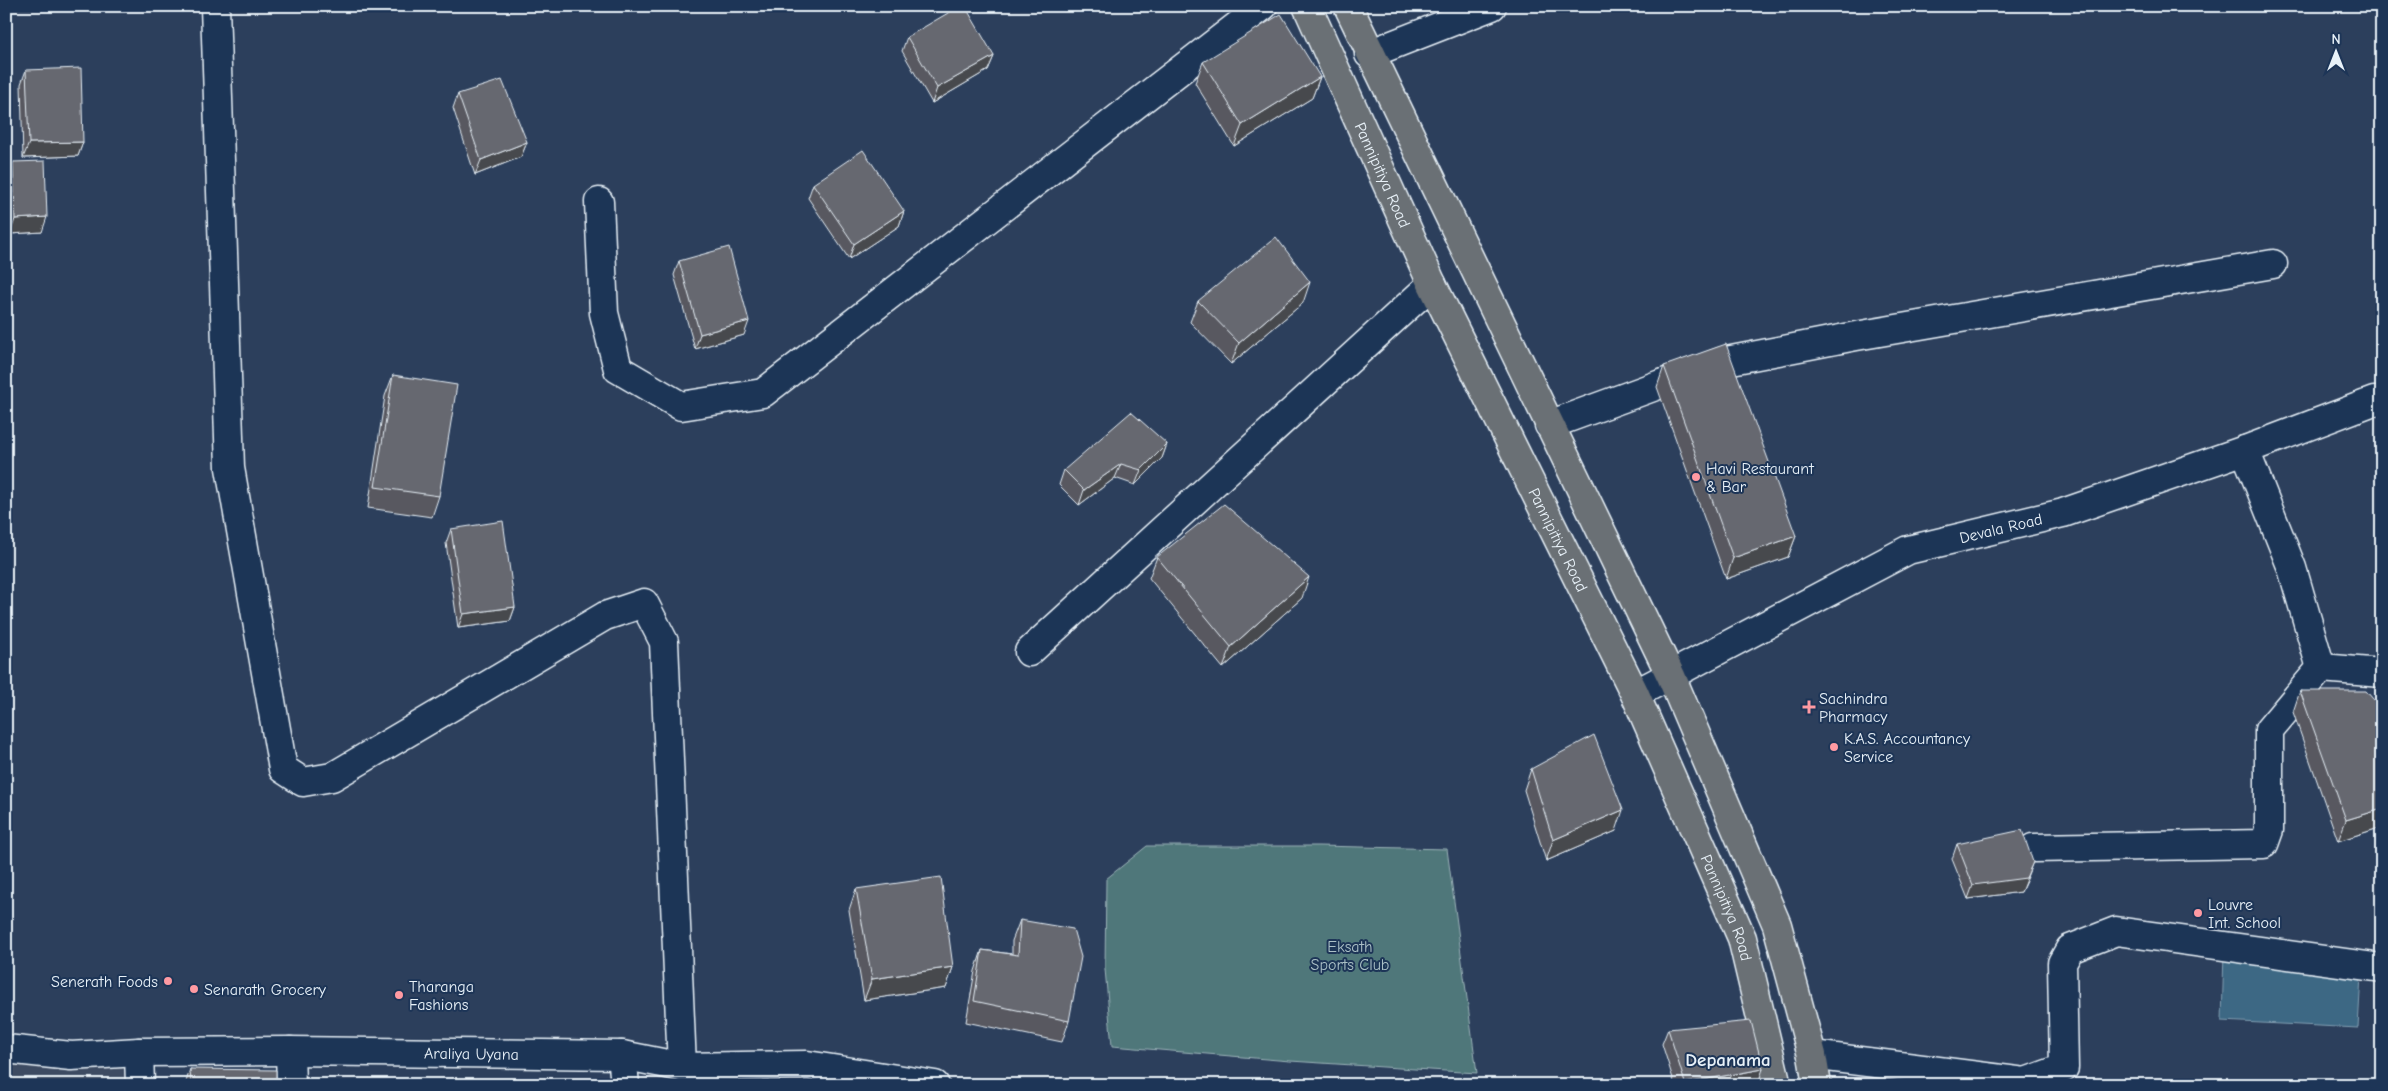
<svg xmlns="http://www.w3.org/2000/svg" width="2388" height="1091" font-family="'Comic Neue',sans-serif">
<rect width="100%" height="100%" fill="#2c3f5c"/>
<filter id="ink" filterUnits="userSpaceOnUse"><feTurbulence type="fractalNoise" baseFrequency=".02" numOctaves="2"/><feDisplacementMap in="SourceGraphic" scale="10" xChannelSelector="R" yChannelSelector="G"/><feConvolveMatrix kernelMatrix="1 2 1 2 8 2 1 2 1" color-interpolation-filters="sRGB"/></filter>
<g filter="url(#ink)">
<polygon fill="#3d4b62" points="6,1044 129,1056 129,1085 6,1085"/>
<polygon fill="#50777a" stroke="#9cb4b9" points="1147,846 1319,846 1447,849 1477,1073 1290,1061 1112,1046 1105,969 1106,879"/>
<polygon fill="#3e6884" stroke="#829fb2" points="2224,951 2362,957 2358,1028 2222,1021"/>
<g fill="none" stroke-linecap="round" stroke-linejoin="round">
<g stroke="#e8f1f8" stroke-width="31">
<g id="street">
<polyline points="215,6 230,468 283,769 303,782 332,777 605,616 644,603 664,642 682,1067"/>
<polyline points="1369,54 1492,6"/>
<polyline points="599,202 604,313 618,369 681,406 763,393 1263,6"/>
<polyline points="1549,425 1721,362 1856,336 2273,264"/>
<polyline points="2245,450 2292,568 2321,668"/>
<polyline points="1029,652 1432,284"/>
<polyline points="2321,668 2382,673"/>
<path id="s1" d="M1635 694 1908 550 2063 513 2245 450 2374 401 2382 402"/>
<polyline points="2033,848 2264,844 2269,830 2269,730 2321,668"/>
<polyline points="290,1051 291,1085"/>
<polyline points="139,1052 140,1085"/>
<polyline points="622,1055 625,1085"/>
<polyline points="1812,1055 2025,1082 2064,1068 2062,963 2070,949 2116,931 2382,968"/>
</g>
</g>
<g stroke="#e8f1f8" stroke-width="31">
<g id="secondary">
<path id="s2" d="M6 1049 71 1056 139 1052 290 1051 622 1055 682 1067 807 1065 935 1085"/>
</g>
</g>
<g stroke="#e8f1f8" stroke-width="31">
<g id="primary">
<path id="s3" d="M1307 6 1432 284 1635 694 1742 938 1777 1085"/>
<polyline points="1348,6 1671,676 1777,925 1812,1055 1817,1085"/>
</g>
</g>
<use href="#street" stroke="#1d3557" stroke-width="28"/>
<use href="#secondary" stroke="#1d3557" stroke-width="28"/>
<use href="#primary" stroke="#6a7074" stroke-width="28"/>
</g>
<g fill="#585960" stroke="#e8f1f8">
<polygon points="907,37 994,56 988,70 932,103 902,51"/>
<polygon points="1203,62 1320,77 1312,98 1234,146 1195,83"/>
<polygon points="26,70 83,142 78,156 23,158 21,84"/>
<polygon points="458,94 527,142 521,157 475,175 453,108"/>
<polygon points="13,162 42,232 10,234 7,177"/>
<polygon points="813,184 904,211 899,226 849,259 808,198"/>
<polygon points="679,261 744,335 695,349 674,275"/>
<polygon points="1198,301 1303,303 1231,364 1190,322"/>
<polygon points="1664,366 1796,536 1788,557 1726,579 1657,387"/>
<polygon points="393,375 439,496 432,517 368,508 385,396"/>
<polygon points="1167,444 1162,458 1135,485 1115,478 1079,505 1059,485 1064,470"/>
<polygon points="451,529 515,607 510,621 458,628 446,543"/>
<polygon points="1157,557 1302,598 1223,668 1149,578"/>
<polygon points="2300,691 2382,709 2382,827 2338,841 2293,712"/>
<polygon points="1531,769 1616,831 1546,861 1524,790"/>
<polygon points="1957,844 2028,877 2021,892 1968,899 1952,859"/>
<polygon points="856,889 953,967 946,988 864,1000 849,910"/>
<polygon points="1020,920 1069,1021 1062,1042 966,1022 975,971 982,950 1012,954 1012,941"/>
<polygon points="1668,1029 1758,1083 1749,1085 1675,1085 1662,1044"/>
<polygon points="190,1069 276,1085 185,1085"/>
</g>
<g fill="#47484e" stroke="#e8f1f8">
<polygon points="6,6 41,6 40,8 6,8"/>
<polygon points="994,56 988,70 932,103 937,88"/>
<polygon points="1320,77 1312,98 1234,146 1242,125"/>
<polygon points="83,142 78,156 23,158 29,143"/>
<polygon points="527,142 521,157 475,175 481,160"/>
<polygon points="904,211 899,226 849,259 854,244"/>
<polygon points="47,217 42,232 10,234 15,219"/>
<polygon points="1310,282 1303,303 1231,364 1239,343"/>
<polygon points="749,321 744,335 695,349 700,334"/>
<polygon points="1167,444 1162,458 1135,485 1141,470"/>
<polygon points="1121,464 1115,478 1079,505 1084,490"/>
<polygon points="1796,536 1788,557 1726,579 1733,558"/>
<polygon points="1309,577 1302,598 1223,668 1231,647"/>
<polygon points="515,607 510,621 458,628 463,614"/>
<polygon points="2382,809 2382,827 2338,841 2346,820"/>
<polygon points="1623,810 1616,831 1546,861 1553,840"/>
<polygon points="2033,862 2021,892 1968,899 1973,885"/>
<polygon points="953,967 946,988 864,1000 872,979"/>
<polygon points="1763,1069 1758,1083 1749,1085 1684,1085 1685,1083"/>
</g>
<g fill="#666770" stroke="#e8f1f8">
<polygon points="960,6 965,6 994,56 937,88 907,37"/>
<polygon points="1281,14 1320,77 1242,125 1203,62"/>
<polygon points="81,68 83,142 29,143 26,70"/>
<polygon points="502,80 527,142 481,160 458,94"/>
<polygon points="863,150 904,211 854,244 813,184"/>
<polygon points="45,161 47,217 15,219 13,162"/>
<polygon points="1276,237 1310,282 1239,343 1198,301"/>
<polygon points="729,247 749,321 700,334 679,261"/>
<polygon points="1726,344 1796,536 1733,558 1664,366"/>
<polygon points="393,375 457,385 439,496 375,487"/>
<polygon points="1131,412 1167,444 1141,470 1121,464 1084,490 1064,470"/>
<polygon points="1224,504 1309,577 1231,647 1157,557"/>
<polygon points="503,521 515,607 463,614 451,529"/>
<polygon points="2300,691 2366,691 2382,709 2382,809 2346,820"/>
<polygon points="1594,735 1623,810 1553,840 1531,769"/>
<polygon points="2022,830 2033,862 2026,878 1973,885 1957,844"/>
<polygon points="941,877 953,967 872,979 856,889"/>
<polygon points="1020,920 1073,929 1081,957 1069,1021 974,1001 982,950 1018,955"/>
<polygon points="1751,1021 1763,1069 1685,1083 1668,1029"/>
<polygon points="190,1069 276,1070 276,1085 191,1085"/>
</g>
</g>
<g fill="#ff9aa2" stroke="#1d3557" stroke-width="2">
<circle cx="1696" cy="477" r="5"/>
<path d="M1806.5 699.5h5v5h5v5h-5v5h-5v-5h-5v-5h5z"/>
<circle cx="1834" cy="747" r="5"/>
<circle cx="2198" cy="913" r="5"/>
<circle cx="168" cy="981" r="5"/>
<circle cx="194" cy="989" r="5"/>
<circle cx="399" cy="995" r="5"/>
</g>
<g text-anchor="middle" stroke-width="4" stroke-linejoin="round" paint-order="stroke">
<g font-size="16" fill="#e8f1f8" stroke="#1d3557">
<text dy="6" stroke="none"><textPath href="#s3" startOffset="185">Pannipitiya Road</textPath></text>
<text dy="6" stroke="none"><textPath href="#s1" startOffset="404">Devala Road</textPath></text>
<text dy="6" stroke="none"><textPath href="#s3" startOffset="590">Pannipitiya Road</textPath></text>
<text dy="6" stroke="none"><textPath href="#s3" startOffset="995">Pannipitiya Road</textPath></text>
<text dy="6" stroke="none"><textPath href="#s2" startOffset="466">Araliya Uyana</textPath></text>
</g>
<g font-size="16" fill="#e8f1f8" stroke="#1d3557" text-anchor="start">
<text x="1706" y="474">Havi Restaurant<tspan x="1706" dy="18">&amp; Bar</tspan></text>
<text x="1819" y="704">Sachindra<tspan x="1819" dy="18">Pharmacy</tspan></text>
<text x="1844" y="744">K.A.S. Accountancy<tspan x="1844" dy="18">Service</tspan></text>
<text x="2208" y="910">Louvre<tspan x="2208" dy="18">Int. School</tspan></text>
<text x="158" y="987" text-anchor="end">Senerath Foods</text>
<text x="409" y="992">Tharanga<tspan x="409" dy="18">Fashions</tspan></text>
<text x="204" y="995">Senarath Grocery</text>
</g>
<g font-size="16" fill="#abc0c6" stroke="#1d3557">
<text x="1350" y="952">Eksath<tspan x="1350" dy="18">Sports Club</tspan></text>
</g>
<g font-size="19" font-weight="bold" fill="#e8f1f8" stroke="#1d3557">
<text x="1728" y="1066">Depanama</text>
</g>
</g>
<rect width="2388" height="1091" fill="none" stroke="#1d3557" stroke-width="25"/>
<rect x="12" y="12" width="2363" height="1066" fill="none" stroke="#e8f1f8" stroke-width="2" filter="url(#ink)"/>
<g transform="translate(2336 52)" stroke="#1d3557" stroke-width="4" paint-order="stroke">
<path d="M0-4L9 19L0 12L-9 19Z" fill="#e8f1f8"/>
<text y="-8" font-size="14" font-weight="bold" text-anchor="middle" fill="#e8f1f8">N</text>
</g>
</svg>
